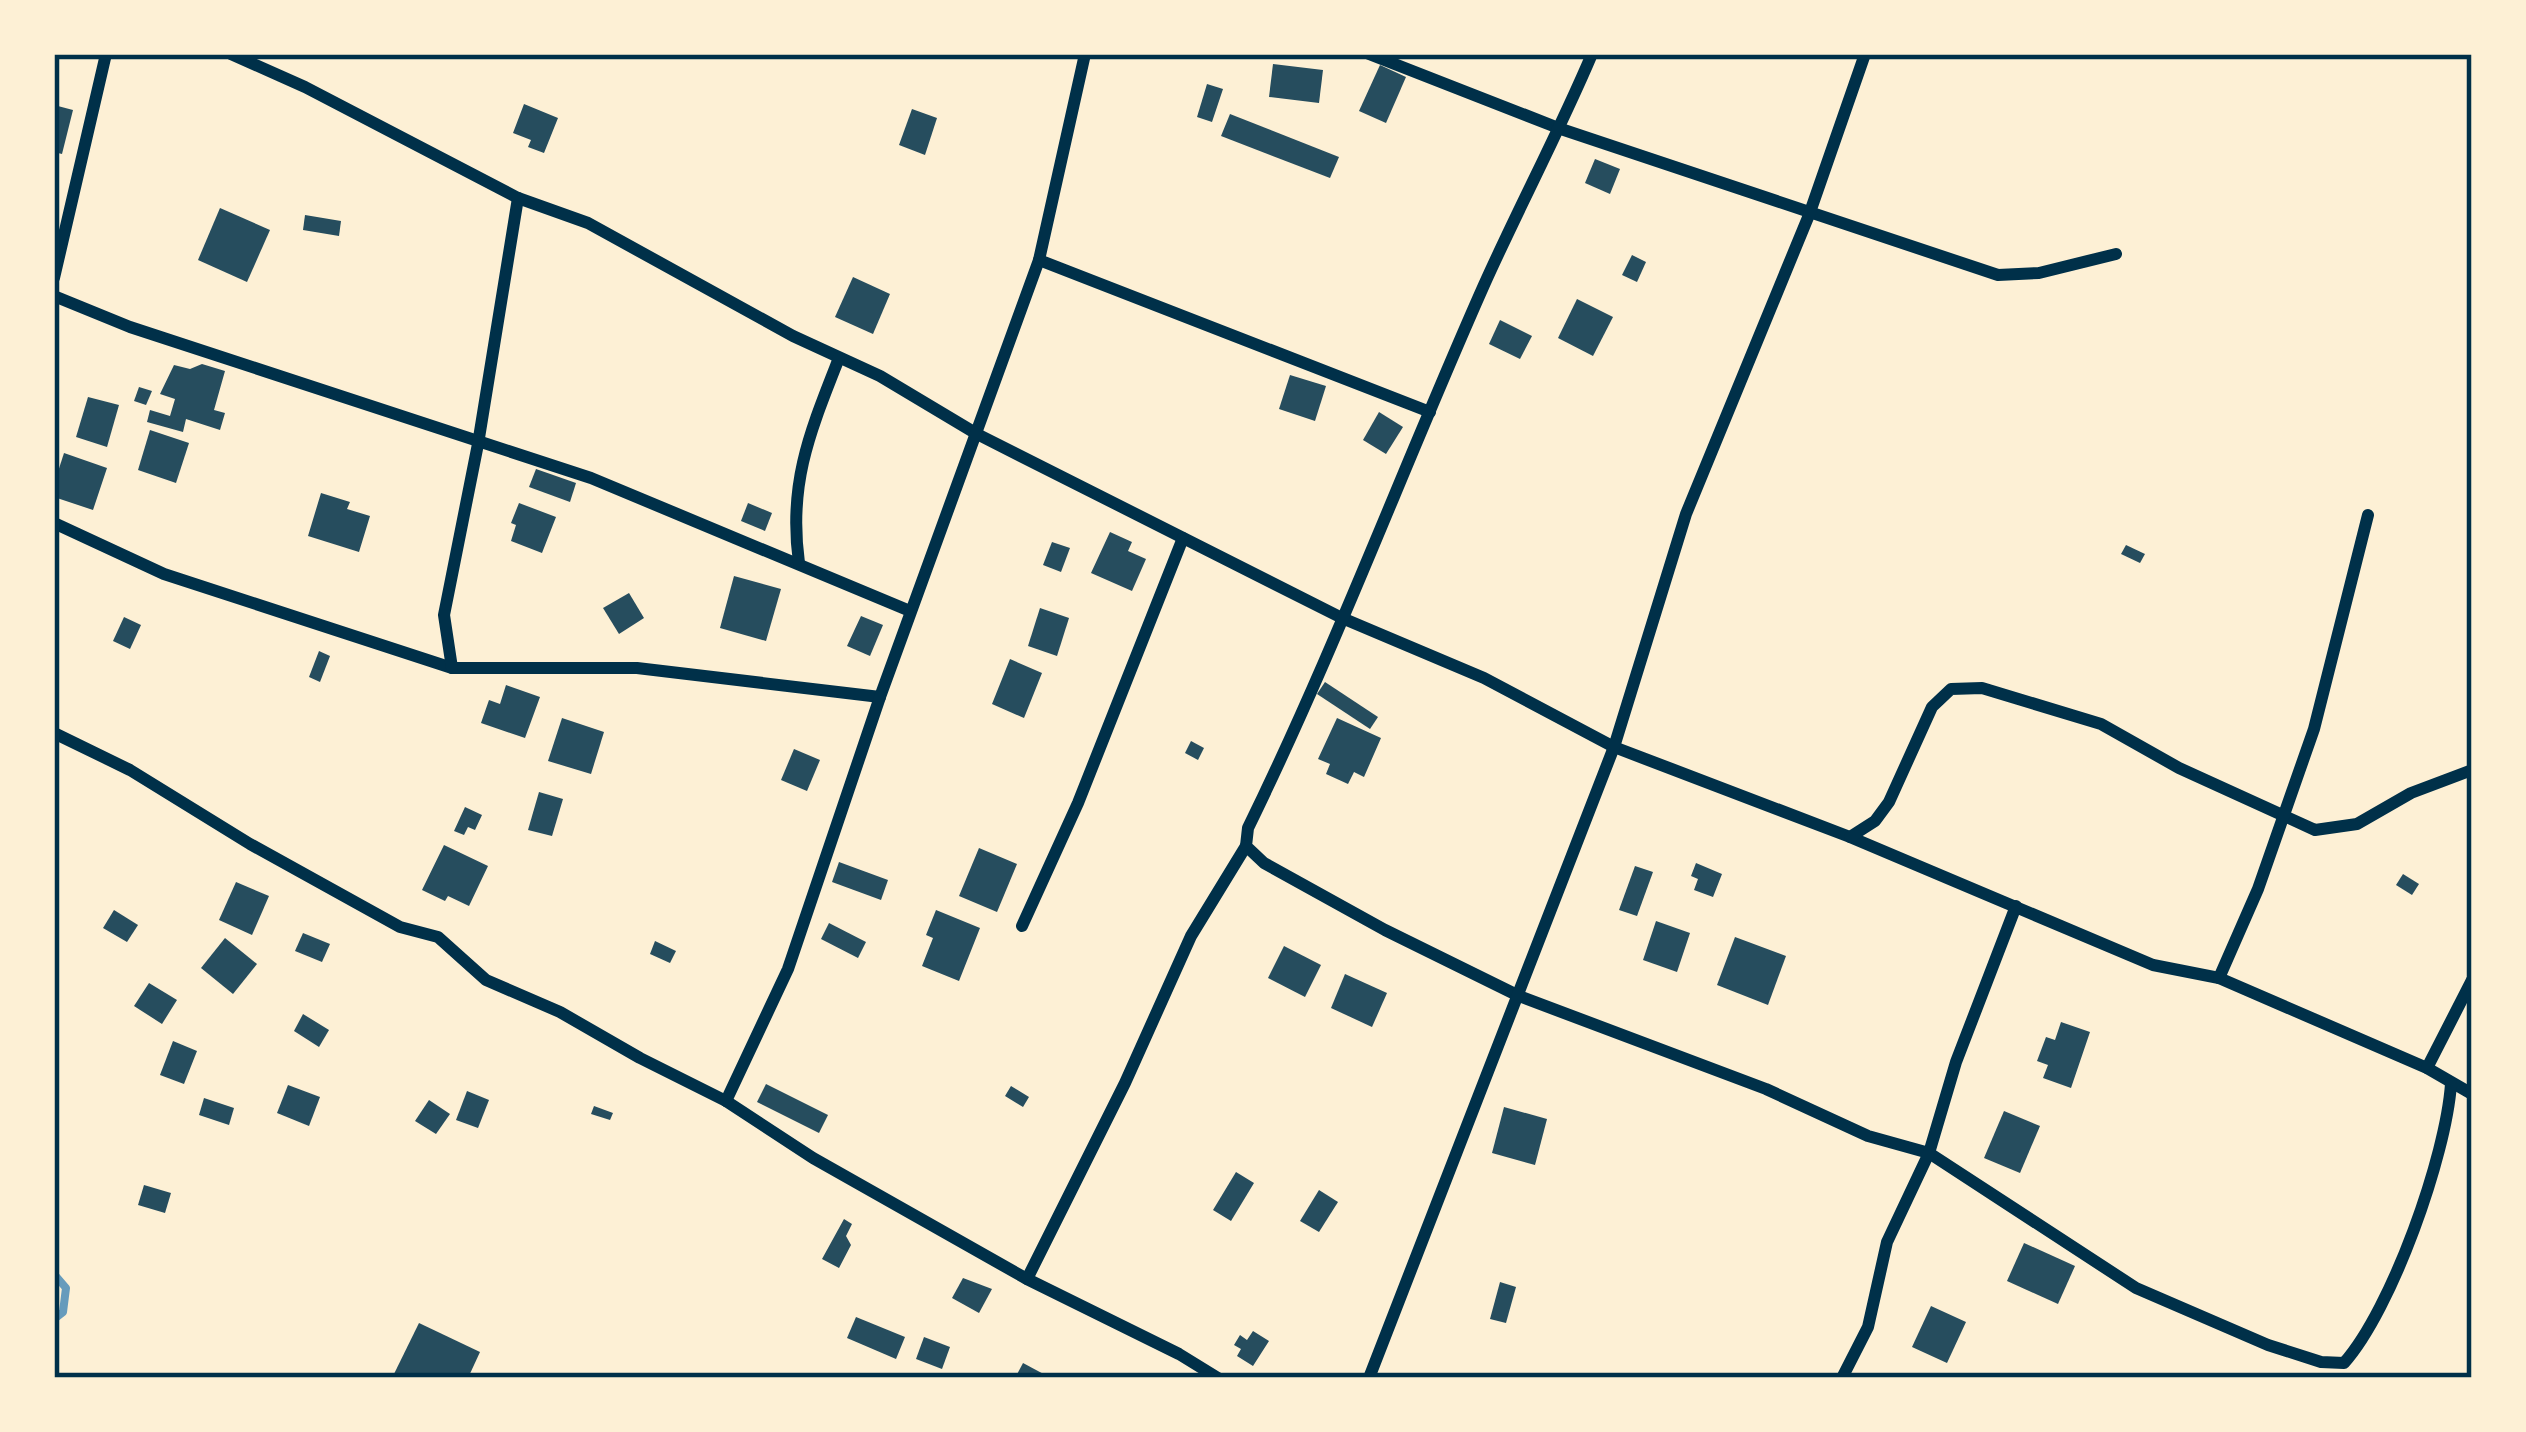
<svg xmlns="http://www.w3.org/2000/svg" width="2526" height="1432" font-family="'Zilla Slab',serif">
<rect width="100%" height="100%" fill="#fdf0d5"/>
<g fill="none" stroke-linecap="round" stroke-linejoin="round">
<polyline stroke="#669bbc" stroke-width="8" points="54,1274 66,1288 63,1312 54,1319"/>
</g>
<g fill="#264d5e">
<polygon points="1273,64 1323,70 1319,103 1269,97"/>
<polygon points="1380,65 1406,77 1386,123 1359,111"/>
<polygon points="1207,84 1223,89 1212,122 1197,117"/>
<polygon points="524,104 558,118 544,153 528,147 531,140 513,133"/>
<polygon points="54,105 73,110 62,154 54,152"/>
<polygon points="912,109 937,118 925,155 899,145"/>
<polygon points="1230,114 1339,157 1330,178 1221,136"/>
<polygon points="1595,159 1620,169 1610,194 1585,183"/>
<polygon points="220,208 270,230 247,282 198,260"/>
<polygon points="305,215 341,221 339,236 303,230"/>
<polygon points="1632,255 1646,262 1637,282 1622,275"/>
<polygon points="853,277 890,294 873,334 835,317"/>
<polygon points="1577,299 1613,317 1593,356 1558,338"/>
<polygon points="1500,320 1532,336 1520,359 1489,344"/>
<polygon points="202,364 225,371 214,410 225,413 220,430 186,419 183,432 147,422 150,410 170,416 175,399 160,394 174,365 190,369"/>
<polygon points="1290,375 1326,386 1315,421 1279,409"/>
<polygon points="139,387 152,391 146,405 134,401"/>
<polygon points="88,397 119,405 107,447 76,437"/>
<polygon points="1379,412 1403,427 1386,454 1363,440"/>
<polygon points="150,430 189,443 176,483 138,470"/>
<polygon points="64,453 107,468 93,510 54,497 54,484"/>
<polygon points="536,469 576,483 570,502 529,487"/>
<polygon points="321,493 350,502 347,509 370,516 359,552 308,536"/>
<polygon points="519,503 556,517 542,553 511,541 516,525 511,523"/>
<polygon points="748,503 772,513 765,531 741,521"/>
<polygon points="1110,532 1132,542 1128,551 1146,559 1132,591 1091,573"/>
<polygon points="1052,542 1070,548 1061,572 1043,565"/>
<polygon points="2126,545 2145,554 2140,563 2121,554"/>
<polygon points="734,576 781,589 766,641 720,628"/>
<polygon points="629,593 644,618 619,634 603,608"/>
<polygon points="1040,608 1069,618 1057,656 1028,646"/>
<polygon points="861,616 883,625 870,656 847,646"/>
<polygon points="124,617 141,625 130,649 113,641"/>
<polygon points="319,651 330,656 320,682 309,677"/>
<polygon points="1010,659 1042,673 1024,718 992,704"/>
<polygon points="1325,682 1378,717 1370,729 1317,694"/>
<polygon points="506,685 540,697 525,738 481,723 489,700 500,704"/>
<polygon points="562,718 604,732 591,774 548,761"/>
<polygon points="1337,718 1381,738 1364,777 1354,772 1348,784 1326,774 1330,764 1318,759"/>
<polygon points="1191,741 1204,748 1198,760 1185,753"/>
<polygon points="794,749 820,760 807,791 781,780"/>
<polygon points="539,792 563,799 552,836 528,830"/>
<polygon points="465,807 482,815 475,830 468,827 464,835 454,831"/>
<polygon points="444,845 488,866 469,906 448,896 445,901 422,890"/>
<polygon points="979,848 1017,864 997,912 959,896"/>
<polygon points="839,862 888,880 881,900 832,882"/>
<polygon points="1696,863 1722,874 1713,897 1694,890 1698,879 1691,876"/>
<polygon points="1635,866 1653,872 1637,916 1619,910"/>
<polygon points="2403,874 2419,884 2412,895 2396,885"/>
<polygon points="236,882 269,896 252,935 219,920"/>
<polygon points="114,910 138,925 127,942 103,928"/>
<polygon points="936,910 980,928 959,981 922,966 933,938 926,935"/>
<polygon points="1656,921 1690,933 1677,972 1643,960"/>
<polygon points="829,923 866,942 858,958 821,939"/>
<polygon points="303,933 330,944 322,962 295,951"/>
<polygon points="1735,937 1786,956 1768,1005 1717,985"/>
<polygon points="225,938 257,964 233,994 201,968"/>
<polygon points="655,941 676,951 670,963 650,954"/>
<polygon points="1284,946 1321,965 1305,997 1268,978"/>
<polygon points="1345,974 1387,993 1372,1027 1331,1008"/>
<polygon points="149,983 177,1000 162,1024 134,1006"/>
<polygon points="303,1014 329,1030 319,1047 294,1031"/>
<polygon points="2061,1022 2090,1032 2071,1088 2043,1078 2048,1065 2037,1061 2046,1037 2055,1040"/>
<polygon points="173,1041 197,1051 184,1084 160,1075"/>
<polygon points="766,1084 828,1115 819,1133 757,1102"/>
<polygon points="288,1085 320,1097 309,1126 277,1113"/>
<polygon points="1011,1086 1029,1097 1023,1107 1005,1096"/>
<polygon points="467,1091 489,1100 478,1128 456,1120"/>
<polygon points="204,1098 234,1108 229,1125 199,1115"/>
<polygon points="429,1100 450,1114 436,1134 415,1121"/>
<polygon points="594,1106 613,1113 610,1120 591,1114"/>
<polygon points="1504,1107 1547,1119 1535,1165 1492,1153"/>
<polygon points="2004,1111 2040,1126 2020,1173 1984,1158"/>
<polygon points="1236,1172 1254,1183 1231,1221 1213,1210"/>
<polygon points="144,1185 171,1193 165,1213 138,1205"/>
<polygon points="1319,1190 1338,1202 1319,1232 1300,1221"/>
<polygon points="844,1219 852,1224 846,1236 851,1245 839,1268 822,1259"/>
<polygon points="2024,1243 2075,1266 2058,1304 2007,1281"/>
<polygon points="963,1278 992,1289 979,1313 952,1298"/>
<polygon points="1500,1282 1516,1287 1506,1323 1490,1319"/>
<polygon points="1931,1306 1966,1322 1947,1363 1912,1347"/>
<polygon points="856,1317 905,1337 896,1359 847,1338"/>
<polygon points="419,1323 480,1352 468,1378 392,1378"/>
<polygon points="1253,1331 1269,1341 1253,1366 1237,1356 1241,1349 1234,1345 1240,1335 1247,1340"/>
<polygon points="924,1337 950,1347 942,1369 916,1359"/>
<polygon points="1023,1363 1051,1378 1015,1378"/>
</g>
<g fill="none" stroke-linecap="round" stroke-linejoin="round">
<g stroke="#003049" stroke-width="12">
<polyline points="231,54 305,87 518,198 588,223 793,336 880,376 977,434 1342,618 1484,678 1614,747 1850,837 2153,965 2219,978 2427,1068 2472,1094"/>
<polyline points="1369,54 1561,129 1998,275 2039,273 2116,254"/>
<path d="M1592 54C1559 132 1519 207 1484 285 1404 465 1335 650 1248 828L1246 846 1264 863 1385 930 1519 996 1766 1089 1868 1136 1929 1153 2136 1288 2268 1345 2321 1362 2344 1363C2392 1309 2446 1156 2451 1084"/>
<polyline points="1039,260 1430,412"/>
<polyline points="54,278 106,54"/>
<polyline points="54,296 130,327 591,478 910,611"/>
<polyline points="54,523 164,574 452,668 637,668 880,697"/>
<path d="M799 563C788 483 810 432 839 358"/>
<polyline points="452,668 444,615 478,444 518,198"/>
<polyline points="54,733 130,770 250,844 400,927 438,937 486,980 560,1012 640,1058 726,1101 813,1158 1027,1279 1179,1354 1218,1378"/>
<polyline points="1850,837 1875,821 1889,802 1932,707 1951,689 1982,688 2101,724 2179,768 2315,830 2357,824 2411,793 2472,770"/>
<polyline points="1022,926 1078,803 1183,538"/>
<polyline points="2219,978 2258,889 2314,729 2368,515"/>
<polyline points="2427,1068 2472,980"/>
<polyline points="726,1101 788,969 880,697 1039,260 1085,54"/>
<polyline points="1027,1279 1125,1083 1191,936 1246,846"/>
<polyline points="1369,1378 1614,747 1686,514 1809,215 1865,54"/>
<polyline points="1842,1378 1868,1327 1887,1242 1929,1153 1956,1062 2016,906"/>
</g>
</g>
<rect width="2526" height="1432" fill="none" stroke="#fdf0d5" stroke-width="114"/>
<rect x="57" y="57" width="2412" height="1318" fill="none" stroke="#003049" stroke-width="4.5"/>
</svg>
